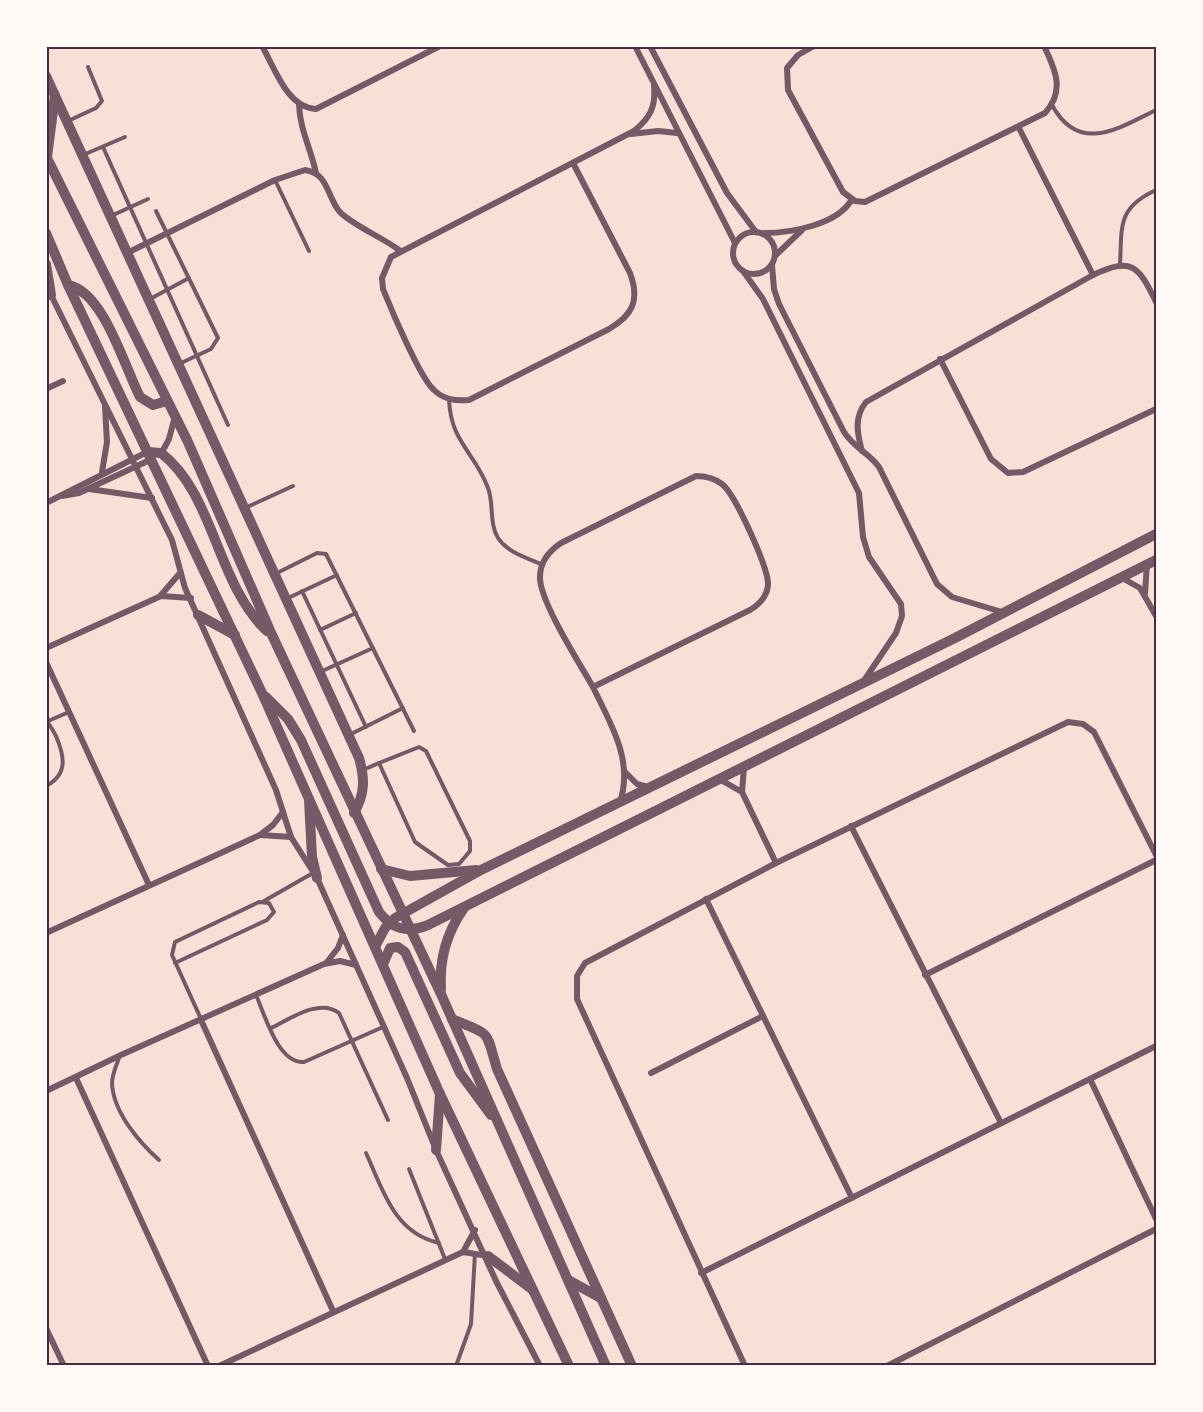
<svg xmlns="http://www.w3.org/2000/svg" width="1203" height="1412" font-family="'Fira Sans',sans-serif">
<rect width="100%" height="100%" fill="#f7e1d7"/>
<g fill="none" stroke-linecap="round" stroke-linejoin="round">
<g stroke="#755966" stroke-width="4">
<polyline points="46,47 48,46"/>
<path d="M1052 105C1079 155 1119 128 1156 110"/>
<polyline points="68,121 96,108 102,101 88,67"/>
<polyline points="103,147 228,425"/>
<polyline points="83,155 125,137"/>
<polyline points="275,180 309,251"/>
<polyline points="156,211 218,338 211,349 181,363"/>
<polyline points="111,216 148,199"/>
<path d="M1120 265C1122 226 1117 208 1156 190"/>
<polyline points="150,299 189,278"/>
<path d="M449 400C451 443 475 452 488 488 494 503 489 524 498 538 507 552 527 558 541 564"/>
<polyline points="245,508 293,486"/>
<polyline points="275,574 317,553 326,554 414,731"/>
<polyline points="302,591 366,727"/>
<polyline points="286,599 337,575"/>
<polyline points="320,630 356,613"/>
<polyline points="320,672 373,648"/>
<path d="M46 721C50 724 53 731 56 736 64 755 69 774 46 786"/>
<polyline points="48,721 69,712"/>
<polyline points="349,735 403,708"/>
<polygon points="419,747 426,751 470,841 470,851 459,864 448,865 415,842 379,763"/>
<polyline points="363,770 379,763"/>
<polyline points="264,901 313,873"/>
<polyline points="175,963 267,920 274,912 269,903 259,902 175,942 172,955 201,1019"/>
<path d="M256 995C265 1015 278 1064 304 1062L383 1027"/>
<path d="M271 1028C290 1019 319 998 339 1013L388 1120"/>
<path d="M120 1055C117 1064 112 1074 112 1083 113 1112 139 1142 159 1160"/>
<path d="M366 1153C383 1190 394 1233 439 1243"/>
<polyline points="409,1169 445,1259"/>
<polyline points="456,1366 471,1324 475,1253"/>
</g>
<g stroke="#755966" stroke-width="6">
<path d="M262 46C275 68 287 108 316 109L440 46"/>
<polyline points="635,46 735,243"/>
<polyline points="650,46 727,193 756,232"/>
<path d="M814 46 798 55 787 68 788 90 843 192 855 201 865 202 1045 113C1065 91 1056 71 1044 46"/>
<path d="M299 105C300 130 311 149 316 173"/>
<polyline points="1019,128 1093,275"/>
<polyline points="631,134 658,131 677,133"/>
<path d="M573 163 630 273C640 300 633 315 609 329L469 400C456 401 444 400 434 390 420 378 391 309 383 289L382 278 391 257 634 131C650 118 656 107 654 86"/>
<circle cx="754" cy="253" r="21"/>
<path d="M764 233C790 233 838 225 852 199"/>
<path d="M127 253 275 180 305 170C328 173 327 196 339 211 350 224 382 237 399 250"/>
<polyline points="776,255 802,230"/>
<path d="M772 265 774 289 779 304 844 432C853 447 869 453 879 467L937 584 952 597 1002 612"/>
<polyline points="743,271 763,299 859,493 863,537 869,557 901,604 902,616 896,633 865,679"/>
<polyline points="50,293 172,540 185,588 276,790 291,837 317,878 407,1078 436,1150 496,1281 540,1366"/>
<polyline points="940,359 991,459 1008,473 1023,472 1156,409"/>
<polyline points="46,389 63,381"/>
<path d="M862 451C857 433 854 417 866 402L1093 275C1132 257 1138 265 1156 302"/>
<polyline points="161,454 169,439 175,416"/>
<polyline points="102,472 107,442 105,407"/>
<path d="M696 476C705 476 714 478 722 484 735 494 769 569 768 585 767 597 760 604 750 610L593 687C580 664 539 600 540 577 540 561 549 551 561 543Z"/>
<polyline points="89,489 152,498"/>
<polyline points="62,496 79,493 152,459"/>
<polyline points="46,503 147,452"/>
<polyline points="1122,578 1140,588 1156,616"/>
<polyline points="1145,593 1147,564"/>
<polyline points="161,595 180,573"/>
<polyline points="46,648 161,596 191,598"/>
<polyline points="46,662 149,885"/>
<path d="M593 687C610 723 634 760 620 802"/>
<polyline points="744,767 742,792 776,863"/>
<polyline points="625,772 637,784 648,787"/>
<polyline points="719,779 742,792"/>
<polyline points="851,826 1001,1123"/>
<polyline points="260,835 291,837"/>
<polyline points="706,899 852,1198"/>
<polyline points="46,933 260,835 273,825 283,812"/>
<polyline points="327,962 338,948 343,935"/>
<polyline points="925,975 1156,860"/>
<polyline points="201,1020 333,1311"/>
<polyline points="651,1073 763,1016"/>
<polyline points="76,1078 208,1366"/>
<polyline points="1090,1079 1156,1219"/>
<polyline points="46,1091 121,1055 324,964 340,961 356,965"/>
<polyline points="463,1252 475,1230"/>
<polyline points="701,1273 1156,1046"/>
<polyline points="46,1328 64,1366"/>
<polyline points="219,1366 463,1252 488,1256"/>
<polyline points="745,1366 577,999 577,976 585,963 776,863 1068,722 1083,724 1094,732 1156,855"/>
<polyline points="887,1366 1156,1229"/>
</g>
<g stroke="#755966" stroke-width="10">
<path d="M46 76 359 758C365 779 365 794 354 813"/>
<polyline points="46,156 188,442 272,635 441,994 606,1366"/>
<polyline points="47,157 55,95"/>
<polyline points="46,233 68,285 262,693 440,1094 569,1366"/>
<polyline points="46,264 51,295"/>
<path d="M68 285C104 292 124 366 140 397L153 405 167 401"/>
<path d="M147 452 161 453C214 493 217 585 267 631"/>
<polyline points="198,615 235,635"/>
<path d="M266 697 288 719 301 740 379 912C393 930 408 933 428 925L1156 560"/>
<polyline points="309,800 312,857 317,878"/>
<polyline points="381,869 410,876 476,870"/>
<polyline points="376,945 385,928 395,918 481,870 955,638 1156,534"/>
<polyline points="384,962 390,948 398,947 405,952 460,1073 491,1115"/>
<path d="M441 989C439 959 447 932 464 908"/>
<path d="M452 1019C493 1036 485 1029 497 1069L632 1366"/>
<polyline points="436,1150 440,1094"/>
<polyline points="488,1256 533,1290"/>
<polyline points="568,1280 601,1298"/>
</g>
</g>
<rect width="1203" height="1412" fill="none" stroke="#fffaf5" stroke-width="96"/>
<rect x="48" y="48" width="1107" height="1316" fill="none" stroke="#4a2c40" stroke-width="2"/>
</svg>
